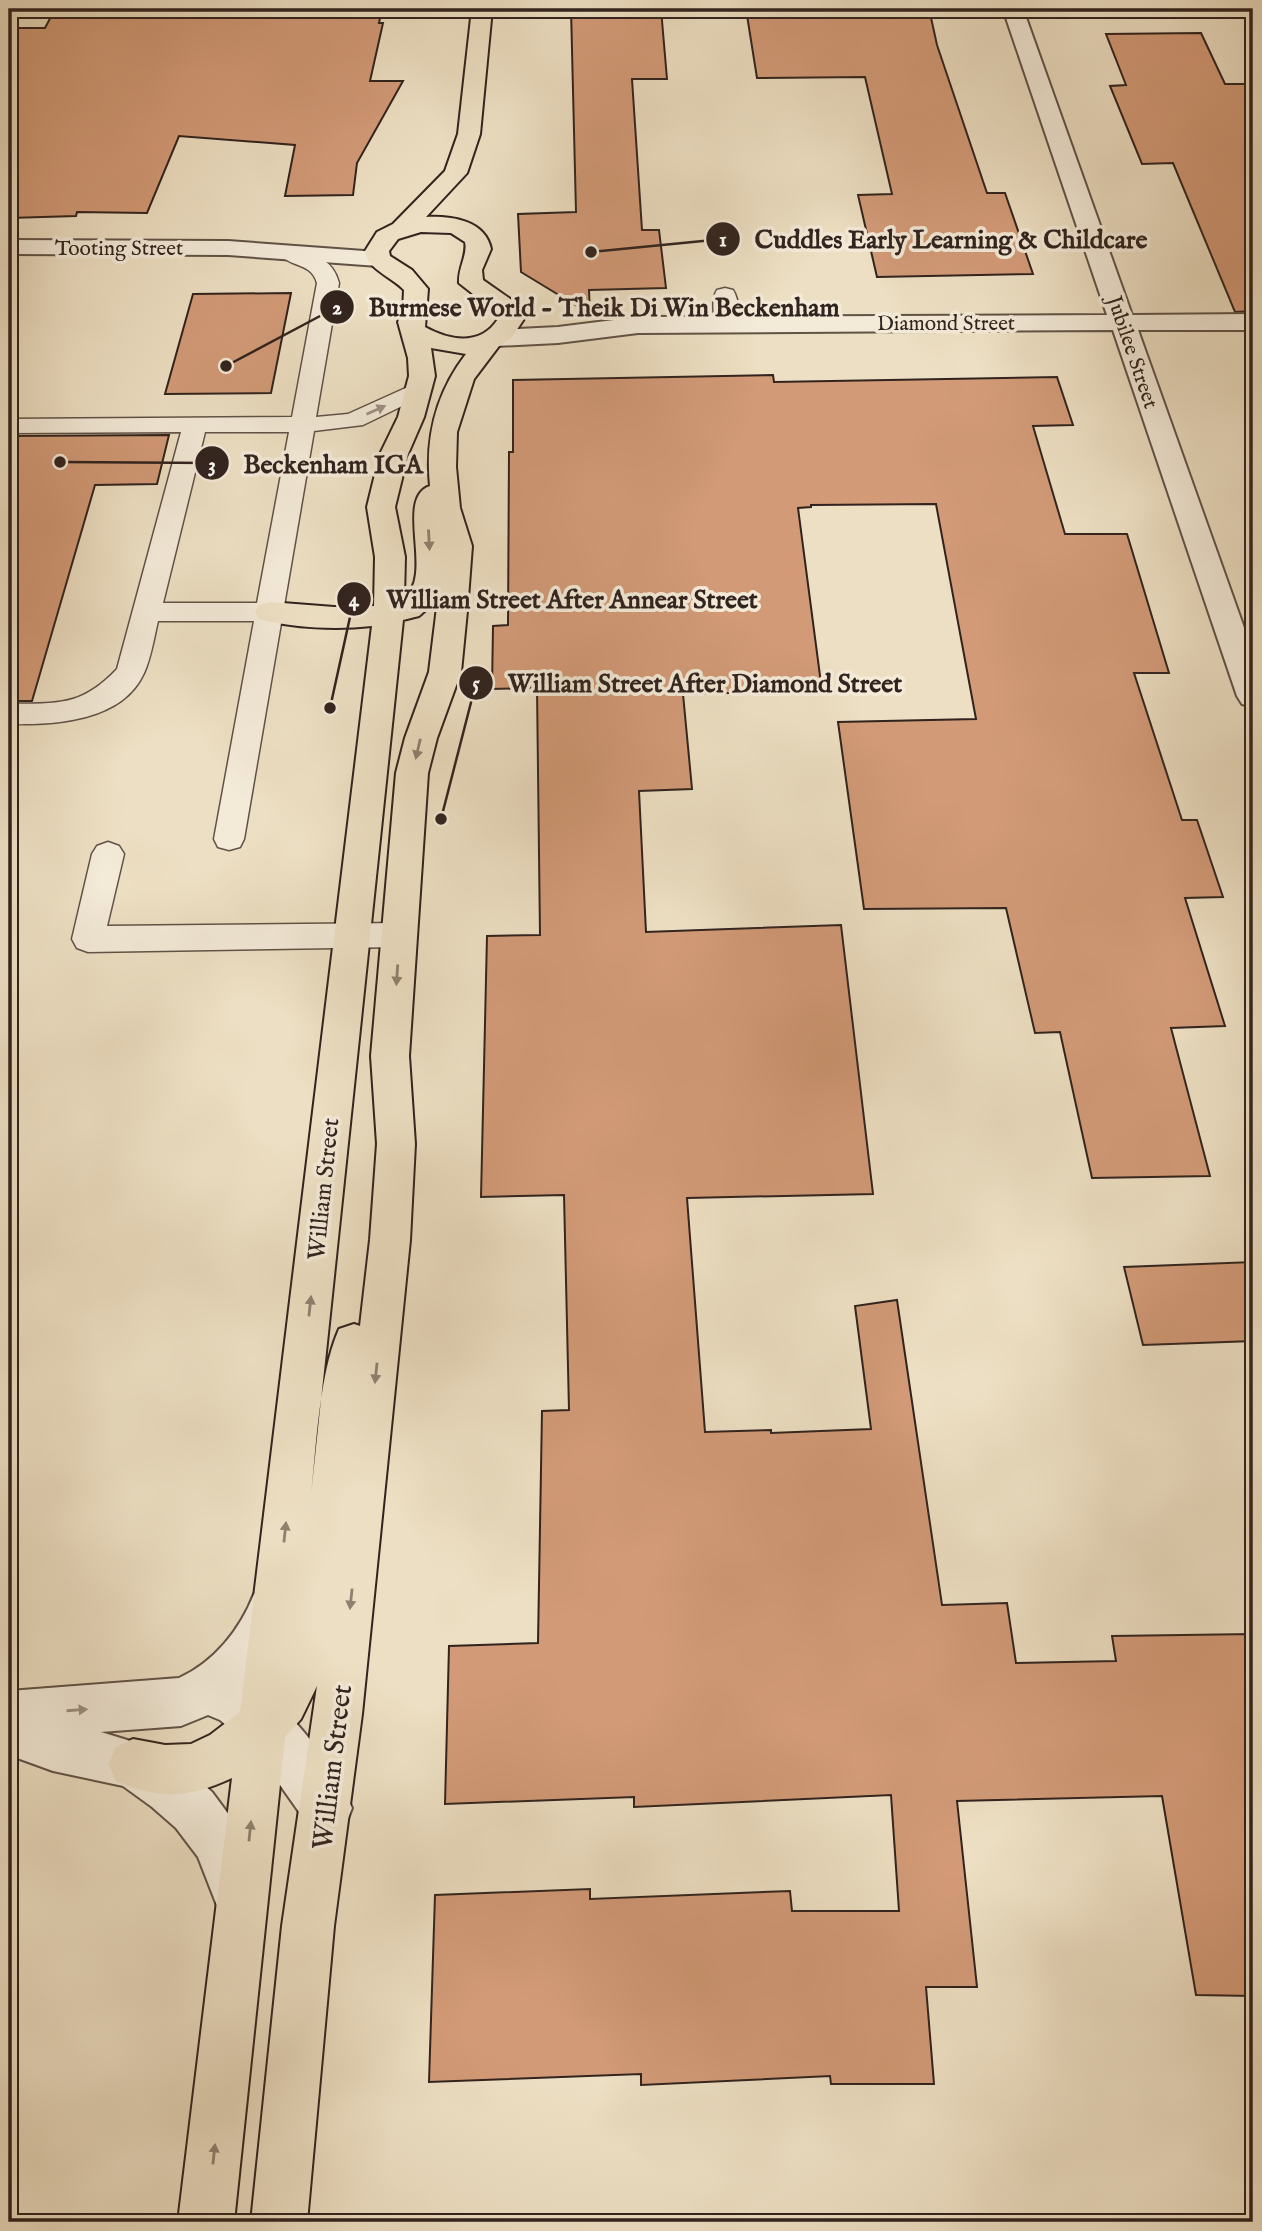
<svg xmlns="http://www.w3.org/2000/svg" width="1262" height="2231" font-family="'IM FELL English',serif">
<rect width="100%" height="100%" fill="#eddfc3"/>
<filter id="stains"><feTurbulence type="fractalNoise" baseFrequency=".00286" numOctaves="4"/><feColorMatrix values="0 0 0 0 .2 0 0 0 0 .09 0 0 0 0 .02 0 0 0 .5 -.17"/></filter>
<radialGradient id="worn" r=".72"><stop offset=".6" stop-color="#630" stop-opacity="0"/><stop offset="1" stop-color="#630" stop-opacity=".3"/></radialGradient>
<g fill="#d29a77" stroke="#31231e" stroke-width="2">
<polygon points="55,9 382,9 379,23 383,23 370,81 403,81 357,163 353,195 285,196 295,145 179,136 147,213 77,212 76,216 9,218 9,28 45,28"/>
<polygon points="571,9 661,9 667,79 632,79 642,230 659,230 666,288 589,290 590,314 521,272 518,214 576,212"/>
<polygon points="746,9 916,9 917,13 930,13 937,45 987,193 1005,193 1033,274 877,277 858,195 892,194 865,77 757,78"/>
<polygon points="1201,33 1225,84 1253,84 1253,311 1235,312 1173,163 1142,164 1110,86 1126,85 1106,34"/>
<polygon points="291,293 271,393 165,394 193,294"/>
<polygon points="773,375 774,382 1057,377 1073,425 1033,426 1065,534 1127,534 1169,673 1134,673 1182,820 1197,820 1223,897 1185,898 1225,1026 1171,1028 1210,1176 1092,1178 1060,1032 1035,1033 1006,908 864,909 838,722 976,719 936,504 811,505 811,507 798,508 822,691 683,694 692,789 639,791 646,932 841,925 873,1194 687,1198 705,1432 771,1430 771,1433 871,1429 855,1306 897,1300 942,1605 1007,1603 1016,1663 1116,1661 1112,1636 1253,1634 1253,1996 1196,1995 1162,1796 957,1801 977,1987 926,1987 934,2084 831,2084 830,2076 641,2085 641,2074 429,2082 435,1895 590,1889 590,1899 790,1891 792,1911 899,1911 891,1795 634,1807 634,1797 445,1804 449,1646 538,1643 542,1411 569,1410 564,1195 481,1197 487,936 540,935 537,688 492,689 493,626 508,625 509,452 513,452 513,380"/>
<polygon points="169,435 157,484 95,485 32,701 9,701 9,436"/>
<polygon points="1253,1262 1253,1341 1143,1345 1124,1267"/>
</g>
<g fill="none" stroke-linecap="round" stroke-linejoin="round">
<g stroke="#605247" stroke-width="3">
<g id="service">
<path d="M291 247C313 253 333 259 339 283L316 417 348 414 419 382 427 384 431 389 427 394 363 425 314 431 244 839 240 847 229 850 218 847 214 839 254 621H158C154 638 151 658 144 673 122 722 53 725 9 724V704C58 703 81 707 117 669L181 432 9 433V419L292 417 317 283C311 262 291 268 280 254L283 249ZM205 432H289L257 603H163Z"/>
<path d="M725 288 733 290C739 299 741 320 735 329H719C713 320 711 299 717 290Z"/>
<polygon points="108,842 119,846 124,854 107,926 400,923 411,926 416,935 411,944 400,947 88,952 77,948 72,939 92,854 97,846"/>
</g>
</g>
<g stroke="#605247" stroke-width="4">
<g id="minor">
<polygon points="1003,9 1023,9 1132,315 1253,314 1253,330 1138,330 1253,653 1253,707 1242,704 1237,696 1113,330 638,333 558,343 497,346 488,343 484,338 488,333 497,330 558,327 638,317 1107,315"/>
<path d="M271 1588 288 1594 294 1611C284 1639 272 1663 251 1684 290 1707 335 1767 352 1808L345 1826 327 1833 309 1826 268 1768 245 1741 220 1720 208 1715 181 1726 101 1732 150 1747 188 1771 212 1792 235 1823 267 1903 259 1921 241 1929 223 1921 198 1857 176 1828 152 1807 123 1786 53 1771 9 1755V1691L179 1678C214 1662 240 1630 254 1594Z"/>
</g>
</g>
<g stroke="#605247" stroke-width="4">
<polygon id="tertiary" points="9,240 228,241 378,252 387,254 390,259 387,264 378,266 228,255 9,254"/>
</g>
<g stroke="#31231e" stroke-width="4">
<path id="primary" d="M472 9H492L480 134 467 173 426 217C451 216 485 220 491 249L482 270 483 280 516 303 524 319 512 337 499 346 474 379 457 432 456 467 460 508 472 546 467 611 461 672 437 738 428 773 409 1056 415 1144 410 1240 362 1714 334 1926 307 2222H251L282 1926 317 1686 301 1719 285 1737 234 2222H178L232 1778C189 1798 160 1800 116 1781L108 1764 116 1747 133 1739 165 1745 191 1744 210 1735 240 1712 372 626C336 630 294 628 259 619L255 612 259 605 270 602 334 607 374 606 375 557 367 507 380 454 398 417 409 376 408 358 398 322 403 310 404 290C392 277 367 269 365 251L377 232 393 224 445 171 458 134ZM421 232 451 233 465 242C468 255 458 267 459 283L496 312 498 319C481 346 450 341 425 327L428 289 412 270 390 256 389 251 398 239ZM431 348 466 354C436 393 425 437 430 486 394 498 435 577 404 597L405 557 395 507 408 454 424 417 435 376ZM438 599 429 672 405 738 396 773 371 1056 377 1144 370 1240 360 1326 354 1324 339 1329C317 1379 316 1459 309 1514L403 620 419 616Z"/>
</g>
<use href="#service" fill="#f3ead8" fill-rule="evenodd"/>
<use href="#minor" fill="#f3ead8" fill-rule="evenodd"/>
<use href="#tertiary" fill="#f3ead8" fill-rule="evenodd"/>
<use href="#primary" fill="#eddfc3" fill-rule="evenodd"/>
</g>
<defs><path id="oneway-solid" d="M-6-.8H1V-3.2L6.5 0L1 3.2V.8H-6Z" transform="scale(1.75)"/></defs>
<g fill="#9c9084">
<use href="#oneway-solid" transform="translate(376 410) rotate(-24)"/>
<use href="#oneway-solid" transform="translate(77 1710) rotate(-4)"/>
</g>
<g fill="#8f8170">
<use href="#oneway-solid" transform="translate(429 540) rotate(87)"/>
<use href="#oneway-solid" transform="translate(418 749) rotate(103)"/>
<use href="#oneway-solid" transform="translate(397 975) rotate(94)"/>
<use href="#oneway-solid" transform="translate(310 1306) rotate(-84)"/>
<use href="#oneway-solid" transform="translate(376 1373) rotate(96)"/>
<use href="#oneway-solid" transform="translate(285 1532) rotate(-84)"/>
<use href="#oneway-solid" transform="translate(351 1599) rotate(96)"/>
<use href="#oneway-solid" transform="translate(250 1831) rotate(-84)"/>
<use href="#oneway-solid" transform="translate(214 2154) rotate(-84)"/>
</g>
<g text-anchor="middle" stroke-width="7" stroke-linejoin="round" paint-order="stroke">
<g font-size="21" fill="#31231e" stroke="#f3ead8">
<text x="119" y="255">Tooting Street</text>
<text x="946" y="330">Diamond Street</text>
<text transform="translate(1133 352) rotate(71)" y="7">Jubilee Street</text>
</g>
<g font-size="24" fill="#31231e" stroke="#f3ead8">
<text transform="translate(323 1189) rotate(-84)" y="8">William Street</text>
</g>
<g font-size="28" fill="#31231e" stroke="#f3ead8">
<text transform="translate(331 1767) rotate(-83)" y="10">William Street</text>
</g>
</g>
<path fill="none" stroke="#31231e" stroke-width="2.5" d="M591 252L723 239M226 366L337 307M60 462L212 463M330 708L354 599M441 819L476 683"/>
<g fill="#31231e" stroke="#f3ead8" stroke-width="2.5">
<circle cx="591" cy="252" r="7"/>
<circle cx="226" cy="366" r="7"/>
<circle cx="60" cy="462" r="7"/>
<circle cx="330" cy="708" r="7"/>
<circle cx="441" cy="819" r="7"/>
<circle cx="723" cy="239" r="18"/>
<circle cx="337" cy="307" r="18"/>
<circle cx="212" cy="463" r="18"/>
<circle cx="354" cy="599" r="18"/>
<circle cx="476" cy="683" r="18"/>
</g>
<g font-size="21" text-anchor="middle" font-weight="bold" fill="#fff">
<text x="723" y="246">1</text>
<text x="337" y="314">2</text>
<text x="212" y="471">3</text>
<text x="354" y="606">4</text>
<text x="476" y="690">5</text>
</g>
<g font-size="26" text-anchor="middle" font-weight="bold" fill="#31231e" stroke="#f3ead8" stroke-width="7" stroke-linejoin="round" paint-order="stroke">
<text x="951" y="248">Cuddles Early Learning &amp; Childcare</text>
<text x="604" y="316">Burmese World - Theik Di Win Beckenham</text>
<text x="333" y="473">Beckenham IGA</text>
<text x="572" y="608">William Street After Annear Street</text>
<text x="705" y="692">William Street After Diamond Street</text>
</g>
<rect width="1262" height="2231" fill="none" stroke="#eddfc3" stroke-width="35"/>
<rect x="10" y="10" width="1241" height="2210" fill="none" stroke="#31231e" stroke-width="3.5"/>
<rect x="18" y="18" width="1227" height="2196" fill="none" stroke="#31231e" stroke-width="2"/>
<rect width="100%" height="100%" filter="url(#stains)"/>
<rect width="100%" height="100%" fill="url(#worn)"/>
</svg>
